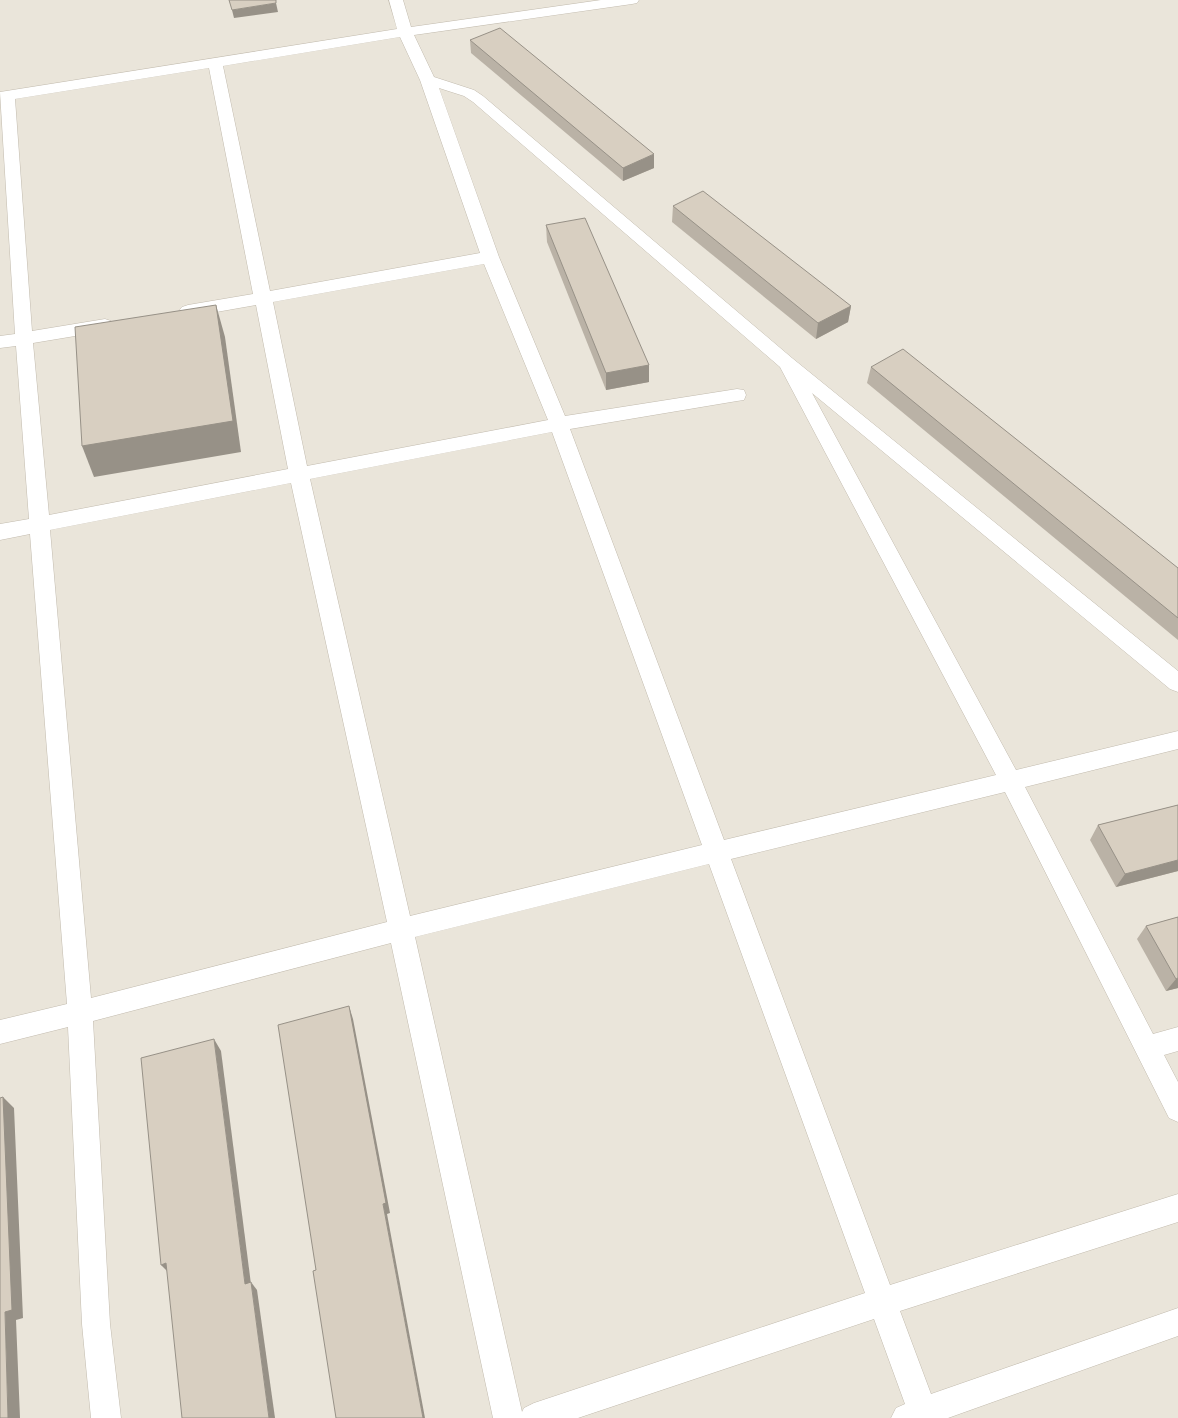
<svg xmlns="http://www.w3.org/2000/svg" width="1178" height="1418" font-family="Rubik,sans-serif">
<rect width="100%" height="100%" fill="#f6f3ec"/>
<rect fill="#eae5da" x="0" y="0" width="1178" height="1418"/>
<g fill="none" stroke-linecap="round" stroke-linejoin="round">
<g stroke="#c2bbae" stroke-width="1">
<path id="minor" d="M389 0H403L411 27 601 0H639L637 3 632 4 414 35 434 77 474 90 483 96 792 358 1178 671V692L1170 689 812 393 1016 770 1178 731V749L1025 787 1153 1034 1178 1027V1051L1164 1055 1178 1082V1122L1169 1118 1005 792 731 859 890 1285 1178 1194V1222L900 1311 931 1394 1178 1308V1336L948 1418H891L896 1408 905 1404 874 1319 578 1418H493L391 943 93 1021 110 1324 121 1418H91L82 1324 68 1027 0 1044V1020L67 1004 30 534 0 540V524L29 519 16 346 0 348V336L15 334 0 92 397 29ZM400 37 420 80 480 253 270 291 223 66ZM209 68 253 294 188 305 182 307 179 311 182 315 188 317 256 305 288 469 49 515 33 343 105 331 111 329 114 325 111 321 105 319 32 331 15 99ZM439 88 464 96 473 102 780 367 996 775 724 840 570 429 737 401 744 400 746 395 744 390 737 389 565 416 499 257ZM484 264 548 420 307 466 273 302ZM552 432 702 845 410 916 310 479ZM291 483 387 922 91 998 50 530ZM709 864 865 1293 534 1403 524 1408 522 1412 415 937Z"/>
</g>
<use href="#minor" fill="#fff" fill-rule="evenodd"/>
</g>
<g fill="#bab2a6">
<polygon points="470,40 654,168 623,181 471,53"/>
<polygon points="673,206 851,306 848,322 816,339 672,222"/>
<polygon points="546,225 649,365 649,382 606,390 547,242"/>
<polygon points="871,367 1178,568 1178,640 867,383"/>
<polygon points="1178,805 1178,871 1116,887 1090,840 1098,825"/>
<polygon points="1178,917 1178,988 1166,991 1137,939 1146,926"/>
</g>
<g fill="#979187">
<polygon points="276,3 278,12 234,18 232,10"/>
<polygon points="654,154 654,168 623,181 623,168"/>
<polygon points="216,305 225,337 241,452 94,477 82,446"/>
<polygon points="851,306 848,322 816,339 818,323"/>
<polygon points="649,365 649,382 606,390 606,373"/>
<polygon points="1178,860 1178,871 1116,887 1125,874"/>
<polygon points="1178,978 1178,988 1166,991 1176,979"/>
<polygon points="349,1006 353,1019 390,1213 387,1214 425,1418 423,1418 383,1204"/>
<polygon points="214,1039 221,1051 252,1292 245,1284"/>
<polygon points="3,1097 14,1108 23,1318 16,1320 20,1418 8,1418 5,1312"/>
<polygon points="166,1263 169,1273 161,1265"/>
<polygon points="251,1282 257,1290 275,1418 269,1418"/>
</g>
<g fill="#d8cfc1" stroke="#979187">
<polygon points="229,0 276,0 276,3 232,10"/>
<polygon points="500,28 654,154 623,168 470,40"/>
<polygon points="703,191 851,306 818,323 673,206"/>
<polygon points="585,218 649,365 606,373 546,225"/>
<polygon points="216,305 233,421 82,446 75,327"/>
<polygon points="903,349 1178,568 1178,618 871,367"/>
<polygon points="1178,805 1178,860 1125,874 1098,825"/>
<polygon points="1178,917 1178,978 1176,979 1146,926"/>
<polygon points="349,1006 386,1203 383,1204 423,1418 336,1418 313,1271 316,1270 278,1025"/>
<polygon points="214,1039 245,1284 251,1282 269,1418 182,1418 166,1263 161,1265 141,1058"/>
<polygon points="3,1097 12,1310 5,1312 8,1418 0,1418 0,1098"/>
</g>
</svg>
